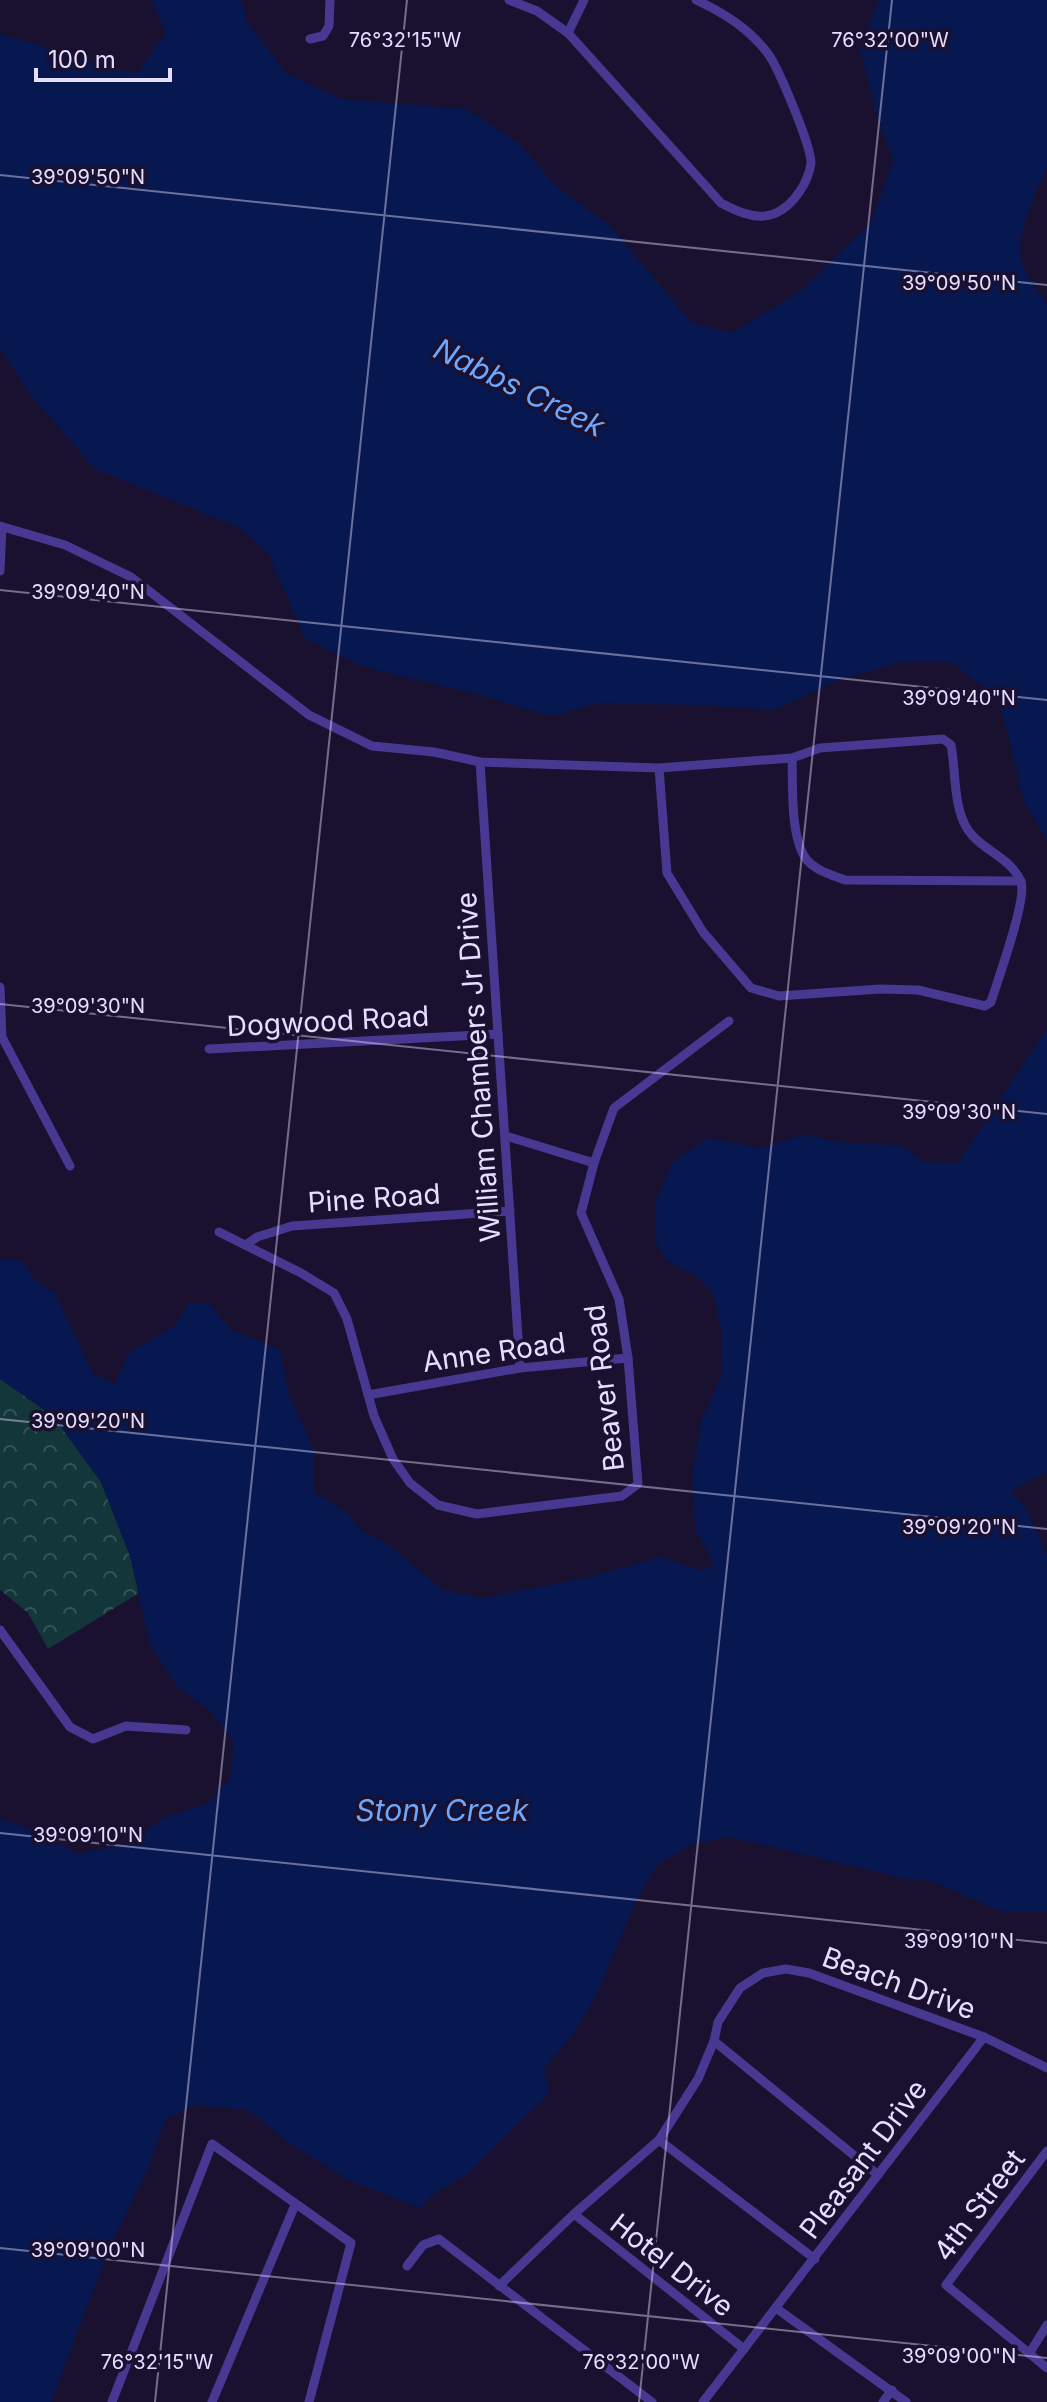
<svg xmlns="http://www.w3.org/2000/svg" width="1047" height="2402" font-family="Inter,sans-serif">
<defs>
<pattern id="park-crowns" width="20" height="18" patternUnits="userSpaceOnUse" patternTransform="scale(2)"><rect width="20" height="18" fill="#12363a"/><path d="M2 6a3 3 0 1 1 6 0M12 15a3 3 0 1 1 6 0" fill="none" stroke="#345358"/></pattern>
</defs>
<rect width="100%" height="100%" fill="#1a102f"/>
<polygon fill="url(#park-crowns)" points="0,1379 53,1416 101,1482 130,1556 139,1593 48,1649 28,1613 0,1590"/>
<g fill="#071851">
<path d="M151 0H242L247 22 286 73 341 99 466 109 519 143 557 187 609 225 692 323 732 333 799 292 871 223 893 161 877 115 860 49 879 0H1047V169C1036 188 1016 239 1021 260 1025 275 1038 291 1047 304V840L1024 802 1008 734 996 696 951 662 904 661 838 680 775 710 697 705 600 703 551 716 476 694 364 667 305 638 268 553 238 527 95 469 31 396 0 348V34L137 74 166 33Z"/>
<polygon points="1047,1029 1047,1472 1011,1491 1025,1506 1047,1554 1047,1912 999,1911 934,1882 903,1878 730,1837 692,1844 657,1865 636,1901 596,1996 572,2036 544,2068 549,2094 466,2175 433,2194 420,2208 348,2180 285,2140 249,2110 194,2105 165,2120 149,2166 109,2249 51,2402 0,2402 0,1818 32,1830 78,1854 124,1845 165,1817 209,1803 230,1779 234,1742 210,1711 177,1686 150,1645 130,1556 101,1482 53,1416 0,1379 0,1259 22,1261 35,1280 55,1293 93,1374 115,1384 127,1354 173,1327 189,1304 209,1304 232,1330 280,1350 289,1395 314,1450 314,1492 347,1513 362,1531 386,1543 443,1590 483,1598 589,1577 661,1557 702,1571 714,1565 696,1531 692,1479 702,1418 721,1377 722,1336 714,1294 695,1275 666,1260 655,1241 656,1202 672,1163 708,1138 760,1148 803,1135 853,1144 902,1145 924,1162 958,1163"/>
</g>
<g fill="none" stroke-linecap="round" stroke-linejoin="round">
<g stroke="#473891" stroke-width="9">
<path d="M509 0 537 11 568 33 721 203C752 220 777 225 800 191 805 184 810 172 811 163 811 145 779 70 769 55 750 29 724 13 696 0"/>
<polyline points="568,33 584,0"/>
<polyline points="310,39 323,36 329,26 330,0"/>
<path d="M0 526 65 545 131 577 309 715 372 746 434 752 480 762 659 768 792 758 820 748 943 739 951 745C956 771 953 808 968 830 981 850 1012 858 1021 882 1027 900 998 979 991 1002L985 1006 918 990 880 989 779 996 751 988 703 932 667 873 659 768"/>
<polyline points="0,571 2,527"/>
<path d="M792 758C793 785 790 837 806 859 816 871 832 875 845 880L1021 881"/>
<polyline points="480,762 520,1368"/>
<polyline points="0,987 2,1037 70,1166"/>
<polyline points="209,1049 498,1034"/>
<polyline points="506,1136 594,1163"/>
<polyline points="219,1232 301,1273 334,1293 347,1319 374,1416 393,1459 410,1483 438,1505 477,1514 622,1496 638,1484 628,1358 619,1299 581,1213 594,1163 614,1108 729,1021"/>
<polyline points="246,1245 257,1237 292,1226 510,1211"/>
<polyline points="368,1395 520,1368 628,1358"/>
<polyline points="0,1630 70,1727 93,1739 126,1726 186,1730"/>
<polyline points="714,2041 878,2175"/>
<polyline points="659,2140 815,2259"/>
<polyline points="1047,2151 946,2285 1047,2368"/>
<polyline points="574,2214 744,2349"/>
<polyline points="407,2266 423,2245 439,2239 652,2402"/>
<polyline points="499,2286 574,2214 659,2140 698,2079 714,2041 718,2022 740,1988 763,1973 786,1969 809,1973 984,2037 1047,2068"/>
<polyline points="776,2308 906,2402"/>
<polyline points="1029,2354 1047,2325"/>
<polyline points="112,2402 212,2144 351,2243 309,2402"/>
<polyline points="212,2402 295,2205"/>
<polyline points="703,2402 984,2037"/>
<polyline points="883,2402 892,2390"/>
</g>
</g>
<path fill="none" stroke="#e6deff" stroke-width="2" stroke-opacity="0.45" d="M0 175 1047 285M0 590 1047 700M0 1004 1047 1114M0 1419 1047 1529M0 1833 1047 1943M0 2248 1047 2358M155 2402 407 0M639 2402 892 0"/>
<g text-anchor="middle" stroke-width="7" stroke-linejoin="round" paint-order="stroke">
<g font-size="28" fill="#e6deff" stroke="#1a102f">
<text transform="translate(328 1021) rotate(-3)" y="10">Dogwood Road</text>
<text transform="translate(478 1067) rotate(-94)" y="10">William Chambers Jr Drive</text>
<text transform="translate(374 1198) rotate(-4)" y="10">Pine Road</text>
<text transform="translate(494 1352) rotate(-8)" y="10">Anne Road</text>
<text transform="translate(604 1388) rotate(-97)" y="10">Beaver Road</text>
<text transform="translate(899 1983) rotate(20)" y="10">Beach Drive</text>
<text transform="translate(863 2159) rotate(-53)" y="10">Pleasant Drive</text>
<text transform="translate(979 2205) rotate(-53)" y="10">4th Street</text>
<text transform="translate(672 2265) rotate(38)" y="10">Hotel Drive</text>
</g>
<g font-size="30" font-style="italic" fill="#6ca7ff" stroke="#1a102f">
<text transform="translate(519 388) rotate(26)" y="10">Nabbs Creek</text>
<text x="442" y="1821">Stony Creek</text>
</g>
</g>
<g font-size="20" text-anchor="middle" fill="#e6deff" stroke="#1a102f" stroke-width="7" stroke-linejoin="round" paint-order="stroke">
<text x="405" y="47">76°32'15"W</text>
<text x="890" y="47">76°32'00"W</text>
<text x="88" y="184">39°09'50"N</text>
<text x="959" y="290">39°09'50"N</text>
<text x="88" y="599">39°09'40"N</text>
<text x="959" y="705">39°09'40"N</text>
<text x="88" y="1013">39°09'30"N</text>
<text x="959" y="1119">39°09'30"N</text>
<text x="88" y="1428">39°09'20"N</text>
<text x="959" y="1534">39°09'20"N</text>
<text x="88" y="1842">39°09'10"N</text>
<text x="959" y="1948">39°09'10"N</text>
<text x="88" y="2257">39°09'00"N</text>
<text x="959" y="2363">39°09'00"N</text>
<text x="157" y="2369">76°32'15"W</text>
<text x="641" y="2369">76°32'00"W</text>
</g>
<path d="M36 68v12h134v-12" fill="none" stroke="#e6deff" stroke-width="4"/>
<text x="48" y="68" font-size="24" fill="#e6deff" stroke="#1a102f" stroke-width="6" paint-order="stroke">100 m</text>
</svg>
